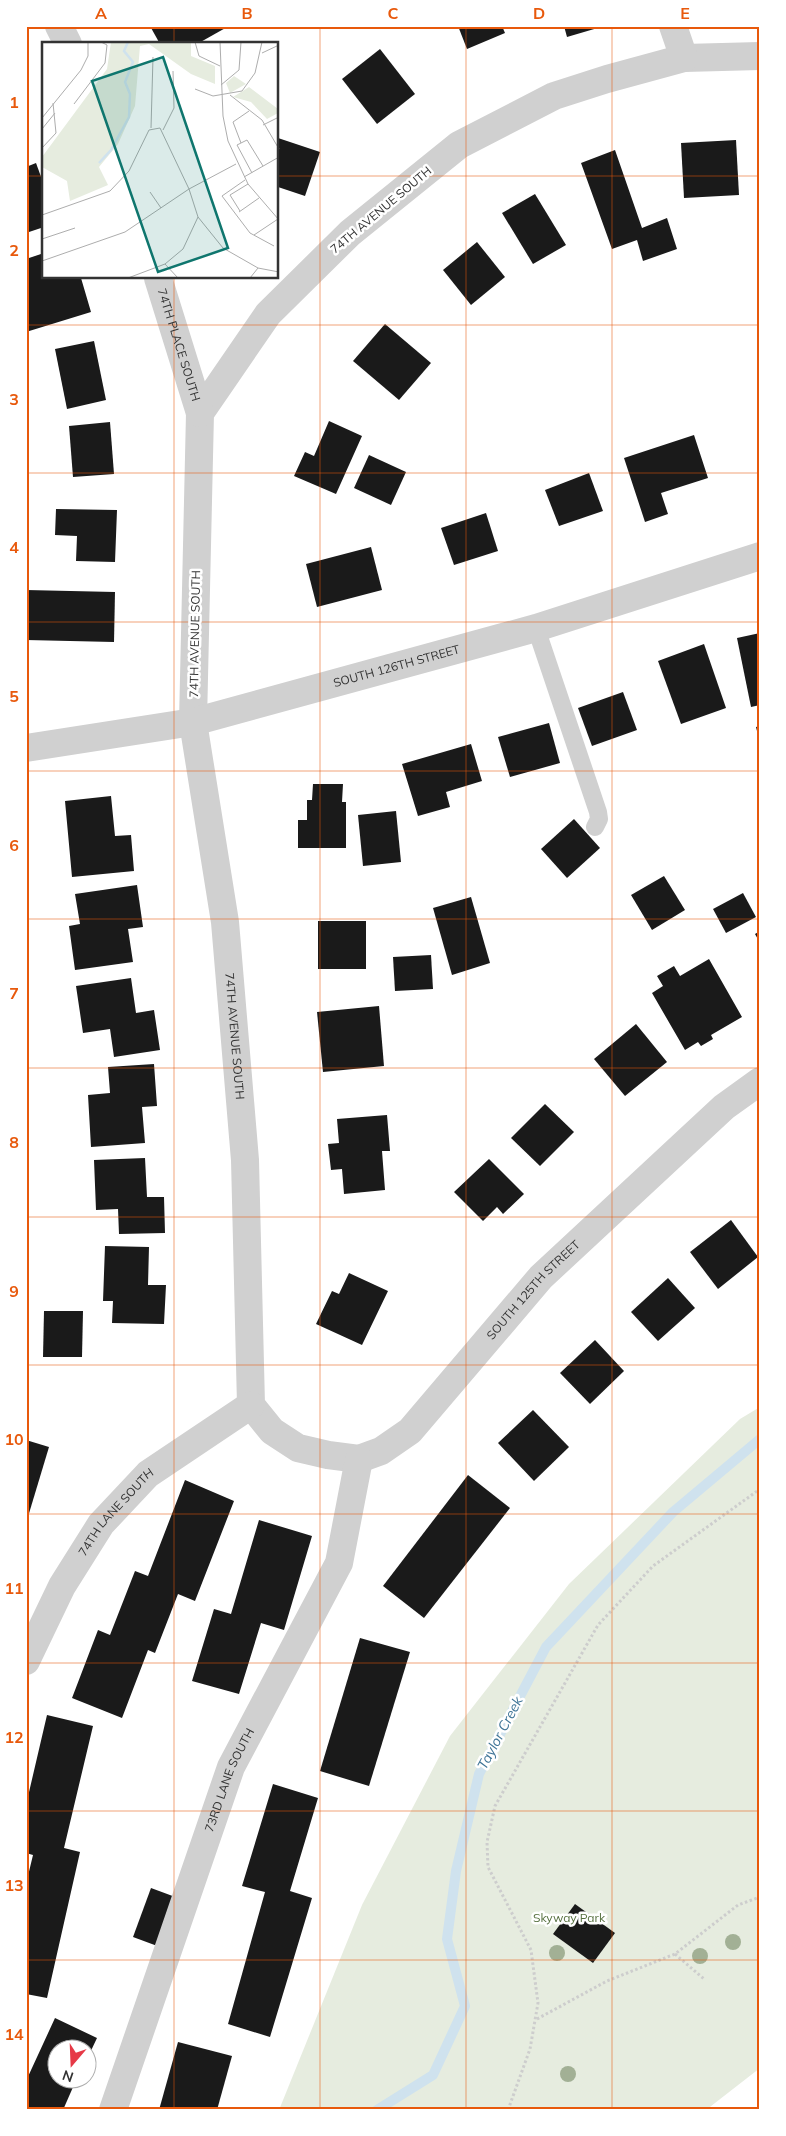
<svg xmlns="http://www.w3.org/2000/svg" width="786" height="2136" font-family="Mulish,sans-serif">
<rect width="100%" height="100%" fill="#fff"/>
<polygon fill="#e6ecdf" points="760,1407 760,2068 706,2110 279,2110 362,1905 450,1736 569,1584 740,1419"/>
<g fill="none" stroke-linecap="round" stroke-linejoin="round">
<polyline stroke="#cfe2ee" stroke-width="10" points="377,2110 433,2075 465,2006 447,1939 456,1871 479,1774 546,1647 673,1512 760,1439"/>
</g>
<g fill="#1a1a1a">
<polygon points="150,26 229,26 197,44 160,44"/>
<polygon points="458,26 502,26 505,33 467,49"/>
<polygon points="564,26 601,26 601,27 567,37"/>
<polygon points="380,49 415,94 377,124 342,79"/>
<polygon points="278,138 320,152 305,196 278,187"/>
<polygon points="736,140 739,195 684,198 681,143"/>
<polygon points="615,150 642,228 667,218 677,249 643,261 637,240 612,249 581,163"/>
<polygon points="36,163 44,185 44,227 26,233 26,167"/>
<polygon points="535,194 566,245 533,264 502,213"/>
<polygon points="477,242 505,277 471,305 443,270"/>
<polygon points="44,253 44,278 81,278 91,312 26,332 26,259"/>
<polygon points="385,324 431,363 399,400 353,361"/>
<polygon points="94,341 106,400 67,409 55,349"/>
<polygon points="329,421 362,436 336,494 294,476 305,452 314,456"/>
<polygon points="110,422 114,474 73,477 69,426"/>
<polygon points="694,435 708,478 661,493 668,514 645,522 624,458"/>
<polygon points="369,455 406,472 391,505 354,488"/>
<polygon points="589,473 603,511 559,526 545,490"/>
<polygon points="56,509 117,510 115,562 76,561 77,536 55,535"/>
<polygon points="486,513 498,551 454,565 441,528"/>
<polygon points="371,547 382,590 317,607 306,564"/>
<polygon points="26,590 115,592 114,642 26,640"/>
<polygon points="760,633 760,705 751,707 737,638"/>
<polygon points="704,644 726,708 681,724 658,661"/>
<polygon points="623,692 637,730 592,746 578,708"/>
<polygon points="549,723 560,763 510,777 498,737"/>
<polygon points="760,726 760,739 759,739 756,727"/>
<polygon points="471,744 482,781 446,792 450,807 418,816 402,764"/>
<polygon points="313,784 343,784 342,802 346,802 346,848 298,848 298,820 307,820 307,800 312,800"/>
<polygon points="111,796 115,836 131,835 134,871 72,877 65,801"/>
<polygon points="396,811 401,862 363,866 358,815"/>
<polygon points="574,819 600,848 567,878 541,849"/>
<polygon points="664,876 685,910 652,930 631,895"/>
<polygon points="137,885 143,927 128,929 133,962 75,970 69,926 80,924 75,894"/>
<polygon points="743,893 756,917 726,933 713,909"/>
<polygon points="471,897 490,963 452,975 433,908"/>
<rect x="318" y="921" width="48" height="48"/>
<polygon points="760,931 760,943 755,934"/>
<polygon points="431,955 433,989 395,991 393,957"/>
<polygon points="709,959 742,1017 711,1035 713,1039 701,1046 698,1042 685,1050 652,993 663,986 657,976 674,966 680,976"/>
<polygon points="131,978 136,1013 154,1010 160,1050 114,1057 110,1029 83,1033 76,986"/>
<polygon points="379,1006 384,1066 323,1072 317,1012"/>
<polygon points="636,1024 667,1062 625,1096 594,1059"/>
<polygon points="154,1064 157,1106 142,1107 145,1143 91,1147 88,1095 110,1093 108,1067"/>
<polygon points="545,1104 574,1132 540,1166 511,1138"/>
<polygon points="387,1115 390,1151 382,1151 385,1190 344,1194 342,1169 331,1170 328,1144 339,1143 337,1119"/>
<polygon points="145,1158 147,1197 164,1197 165,1233 119,1234 118,1209 96,1210 94,1160"/>
<polygon points="489,1159 524,1194 503,1214 497,1207 483,1221 454,1192"/>
<polygon points="731,1220 758,1257 718,1289 690,1252"/>
<polygon points="105,1246 149,1247 148,1285 166,1285 164,1324 112,1323 113,1301 103,1301"/>
<polygon points="349,1273 388,1291 362,1345 316,1324 332,1291 339,1294"/>
<polygon points="668,1278 695,1308 658,1341 631,1312"/>
<polygon points="44,1311 83,1311 82,1357 43,1357"/>
<polygon points="595,1340 624,1371 590,1404 560,1373"/>
<polygon points="533,1410 569,1447 534,1481 498,1443"/>
<polygon points="26,1440 49,1447 27,1520 26,1520"/>
<polygon points="468,1475 510,1508 424,1618 383,1586"/>
<polygon points="185,1480 234,1501 195,1601 178,1594 155,1653 148,1650 122,1718 72,1698 98,1630 110,1635 135,1571 148,1576"/>
<polygon points="259,1520 312,1536 284,1630 261,1623 239,1694 192,1681 214,1609 231,1614"/>
<polygon points="360,1638 410,1652 369,1786 320,1771"/>
<polygon points="47,1715 93,1726 64,1848 80,1852 47,1998 26,1994 26,1884 33,1855 26,1853 26,1805"/>
<polygon points="273,1784 318,1798 290,1891 312,1898 270,2037 228,2024 265,1892 242,1886"/>
<polygon points="151,1888 178,1898 160,1947 133,1937"/>
<polygon points="575,1904 615,1933 593,1963 553,1934"/>
<polygon points="55,2018 97,2038 88,2057 88,2048 58,2048 58,2078 77,2078 63,2110 26,2110 26,2081"/>
<polygon points="178,2042 232,2056 217,2110 159,2110"/>
</g>
<g fill="none" stroke-linecap="round" stroke-linejoin="round">
<g stroke="#cdcdcd" stroke-width="3" stroke-dasharray="2.5 2.5" stroke-linecap="butt">
<polyline points="675,1954 704,1979"/>
<polyline points="537,2019 607,1981 675,1954 738,1905 760,1897"/>
<polyline points="508,2110 530,2049 538,2003 531,1950 488,1867 487,1842 495,1806 598,1625 653,1566 760,1489"/>
</g>
<polyline stroke="#d0d0d0" stroke-width="18" points="536,628 598,812 599,819 595,827"/>
<g stroke="#d0d0d0" stroke-width="28">
<polyline points="59,26 68,44"/>
<polyline points="673,26 684,58 760,56"/>
<path id="s1" d="M684 58 607 79 554 96 459 145 350 233 268 314 200 413 193 722 225 922 245 1160 251 1405 272 1431 298 1448 328 1455 359 1459 381 1451 410 1431 541 1277 724 1107 760 1081"/>
<path id="s2" d="M158 278 200 413"/>
<path id="s3" d="M26 748 193 722 536 628 760 556"/>
<path id="s4" d="M26 1661 62 1586 101 1524 148 1474 251 1405"/>
<path id="s5" d="M113 2110 231 1767 339 1563 359 1459"/>
</g>
</g>
<g fill="#a2b095">
<circle cx="733" cy="1942" r="8"/>
<circle cx="557" cy="1953" r="8"/>
<circle cx="700" cy="1956" r="8"/>
<circle cx="568" cy="2074" r="8"/>
</g>
<path fill="none" stroke="#e8590c" stroke-width="1" stroke-opacity="0.55" d="M174 26V44M320 26V2110M466 26V2110M612 26V2110M26 176H44M278 176H760M174 278V2110M26 325H760M26 473H760M26 622H760M26 771H760M26 919H760M26 1068H760M26 1217H760M26 1365H760M26 1514H760M26 1663H760M26 1811H760M26 1960H760"/>
<g text-anchor="middle" stroke-width="5" stroke-linejoin="round" paint-order="stroke">
<g font-size="12" fill="#333" stroke="#fff">
<text transform="translate(381 210) rotate(-40)" y="4">74TH AVENUE SOUTH</text>
<text dy="4" stroke="none"><textPath href="#s2" startOffset="70">74TH PLACE SOUTH</textPath></text>
<text transform="translate(195 634) rotate(-89)" y="4">74TH AVENUE SOUTH</text>
<text dy="4" stroke="none"><textPath href="#s3" startOffset="380">SOUTH 126TH STREET</textPath></text>
<text dy="4" stroke="none"><textPath href="#s1" startOffset="1244">74TH AVENUE SOUTH</textPath></text>
<text dy="4" stroke="none"><textPath href="#s1" startOffset="1986">SOUTH 125TH STREET</textPath></text>
<text dy="4" stroke="none"><textPath href="#s4" startOffset="175">74TH LANE SOUTH</textPath></text>
<text dy="4" stroke="none"><textPath href="#s5" startOffset="350">73RD LANE SOUTH</textPath></text>
</g>
<g font-size="12" fill="#56703f" stroke="#fff">
<text x="569" y="1922">Skyway Park</text>
</g>
<g font-size="14" font-style="italic" fill="#3f7597" stroke="#fff">
<text transform="translate(500 1733) rotate(-62)" y="5">Taylor Creek</text>
</g>
</g>
<g transform="translate(42 42)">
<rect width="236" height="236" fill="#fff"/>
<path d="M69 0H149V14L173 24V42L149 32 107 2 98 4 93 64 76 102 57 125 66 143 28 159 25 139 0 125V115L65 27ZM192 34 204 42 188 51 184 41ZM207 45 236 67V71L225 77 209 60 191 55Z" fill="#e6ecdf"/>
<path fill="none" stroke="#cfe2ee" stroke-width="2.5" d="M57 121 69 108 87 75 88 52 83 40 91 20 82 9 86 0"/>
<path fill="none" stroke="#adadad" stroke-width="1" d="M153 0 157 14 178 24M178 0 181 74 186 99 206 142 237 178M220 11 237 3M179 43 197 28 199 0M153 47 171 54 200 49 213 31 220 0M188 53 220 78 237 107M32 62 63 21 65 3 59 0M0 76 39 28 46 14V0M221 83 237 75M109 86 111 15M0 87 13 71M121 88 132 66 131 29M199 101 191 80 207 69M0 106 14 91 11 61M210 131 195 103 205 98 221 124M202 135 237 115M203 138 180 154 208 191 232 204M108 150 119 166M198 169 188 153 206 142M197 170 217 156M0 173 68 149 87 129 107 88 118 86 147 147 156 175 141 207 123 222M156 175 181 206 216 226M212 193 236 177M0 197 33 186M0 219 83 190 147 147 194 122M86 236 123 222 136 236M208 236 216 226 237 230"/>
<path fill="#0f766e" fill-opacity="0.15" stroke="#0f766e" stroke-width="2.5" d="M121 15 186 206 116 230 50 39Z"/>
<rect width="236" height="236" fill="none" stroke="#333" stroke-width="2.5"/>
</g>
<rect width="786" height="2136" fill="none" stroke="#ffffff" stroke-width="55"/>
<g transform="translate(72 2064) rotate(199)"><circle r="24" fill="#ffffff" stroke="#adadad"/>
<path d="M0-4L9 19L0 12L-9 19Z" fill="#e63946"/>
<text y="-8" font-size="14" font-weight="bold" text-anchor="middle" fill="#333333">N</text>
</g>
<rect x="28" y="28" width="730" height="2080" fill="none" stroke="#e8590c" stroke-width="2"/>
<g font-size="16" text-anchor="middle" font-weight="bold" fill="#e8590c">
<text x="101" y="19">A</text>
<text x="247" y="19">B</text>
<text x="393" y="19">C</text>
<text x="539" y="19">D</text>
<text x="685" y="19">E</text>
<text x="14" y="108">1</text>
<text x="14" y="256">2</text>
<text x="14" y="405">3</text>
<text x="14" y="553">4</text>
<text x="14" y="702">5</text>
<text x="14" y="851">6</text>
<text x="14" y="999">7</text>
<text x="14" y="1148">8</text>
<text x="14" y="1297">9</text>
<text x="14" y="1445">10</text>
<text x="14" y="1594">11</text>
<text x="14" y="1743">12</text>
<text x="14" y="1891">13</text>
<text x="14" y="2040">14</text>
</g>
</svg>
